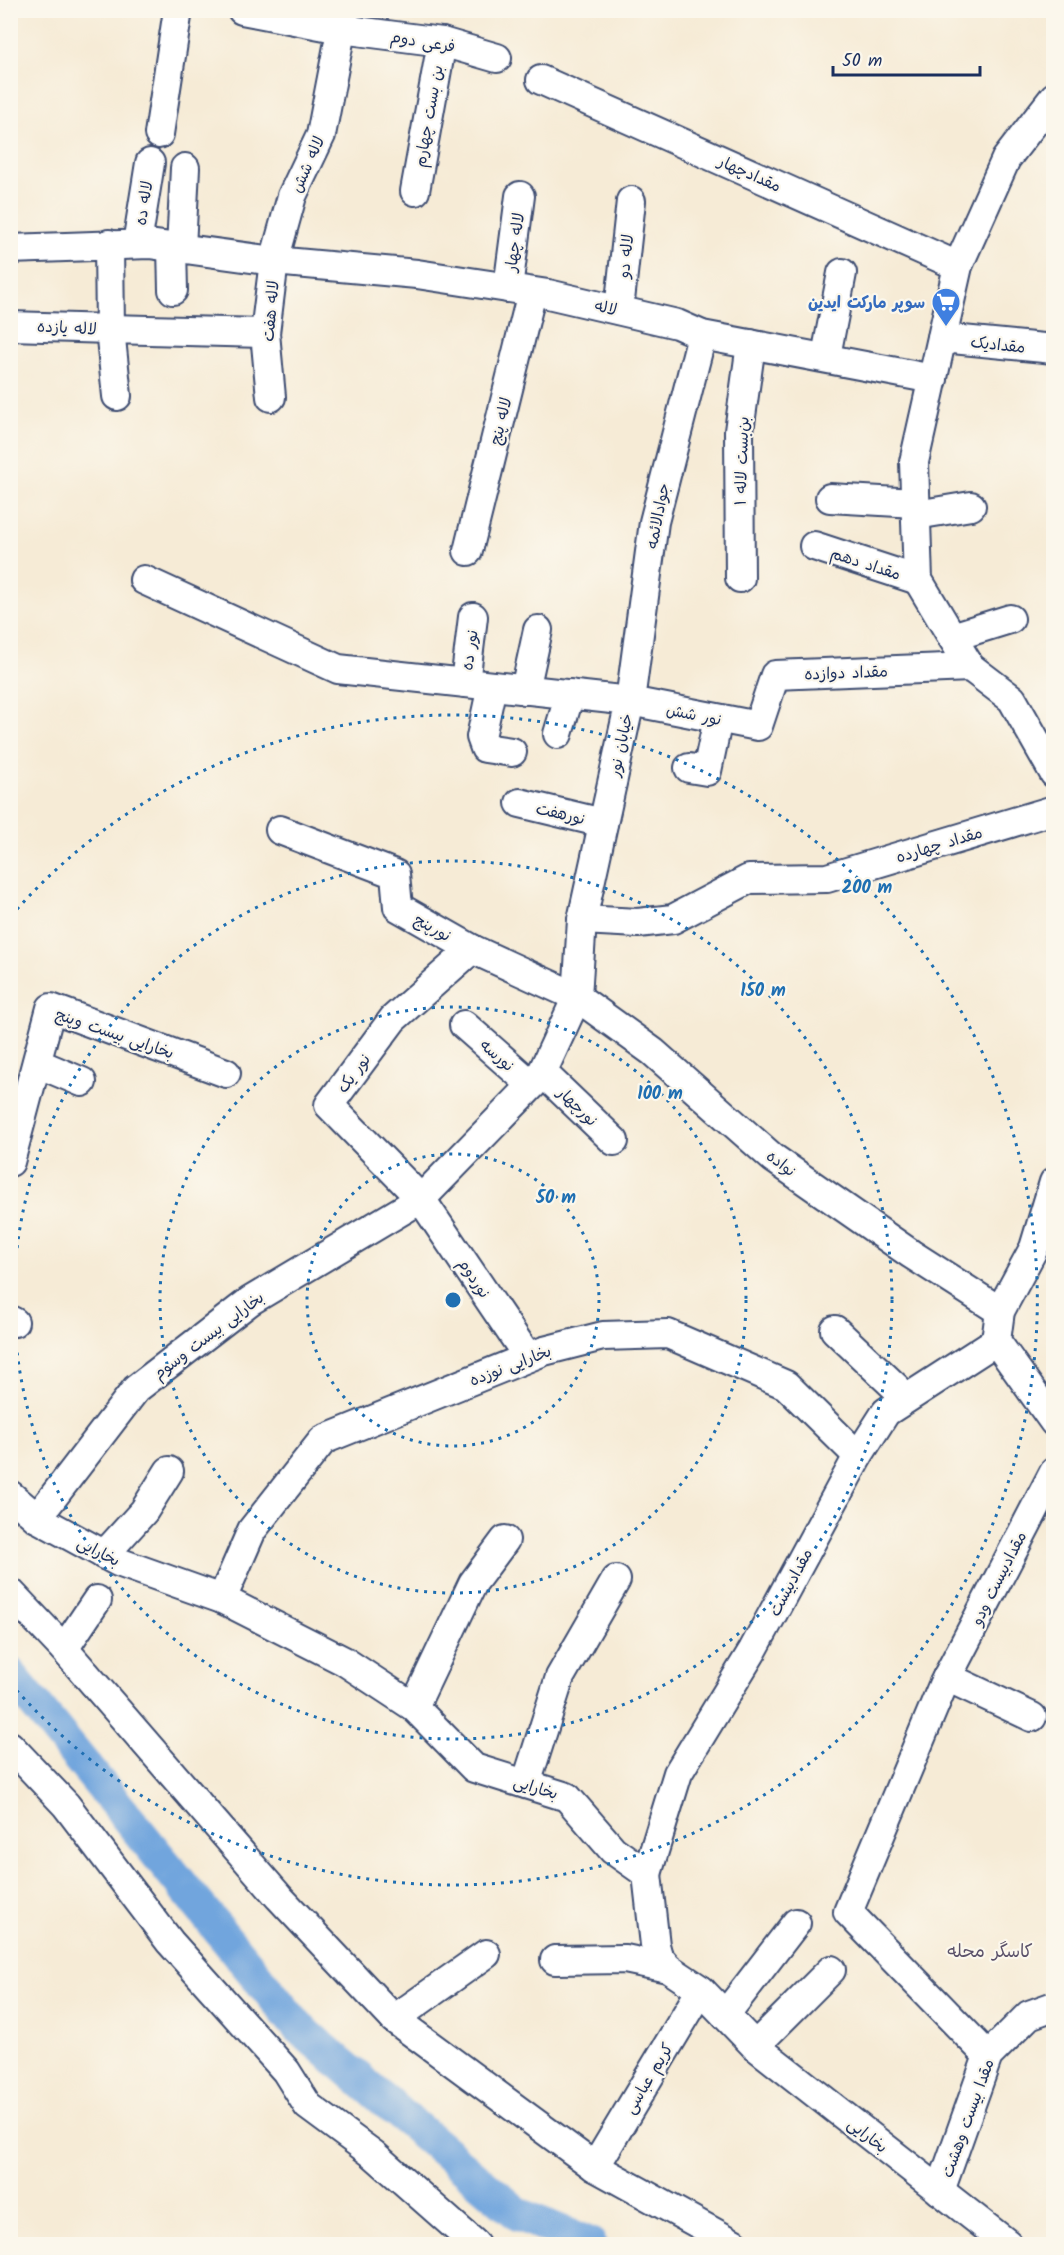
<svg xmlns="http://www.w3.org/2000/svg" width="1064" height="2255" font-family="Kalam,'Playpen Sans Arabic',sans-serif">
<rect width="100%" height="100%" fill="#fbf7ec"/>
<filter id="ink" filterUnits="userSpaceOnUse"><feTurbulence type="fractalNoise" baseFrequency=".0167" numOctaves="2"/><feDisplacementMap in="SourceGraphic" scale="12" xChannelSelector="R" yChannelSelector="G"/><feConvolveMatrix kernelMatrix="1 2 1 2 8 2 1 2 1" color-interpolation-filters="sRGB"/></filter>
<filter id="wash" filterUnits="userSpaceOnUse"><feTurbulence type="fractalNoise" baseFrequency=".008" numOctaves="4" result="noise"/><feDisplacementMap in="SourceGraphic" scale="24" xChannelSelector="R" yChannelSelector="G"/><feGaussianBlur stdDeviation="1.35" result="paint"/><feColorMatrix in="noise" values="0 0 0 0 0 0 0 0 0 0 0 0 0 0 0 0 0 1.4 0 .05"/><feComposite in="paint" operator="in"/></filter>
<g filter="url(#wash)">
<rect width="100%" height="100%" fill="#f6ebd6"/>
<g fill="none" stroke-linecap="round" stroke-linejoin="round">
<polyline stroke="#71a5dd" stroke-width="34" points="10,1674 298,2027 518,2214 590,2244"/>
</g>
</g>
<g filter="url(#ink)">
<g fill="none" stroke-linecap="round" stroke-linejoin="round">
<g stroke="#3c4b70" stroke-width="32">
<g id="minor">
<polyline points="242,10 341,29 442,42 497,58"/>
<polyline points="541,80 958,266"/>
<polyline points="1054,97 1006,159 958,266 914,462 918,580 970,667 1012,699 1054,773"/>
<polyline points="159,134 178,10"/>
<polyline points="415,191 442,42"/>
<polyline points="137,244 150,163"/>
<polyline points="172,247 173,290"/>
<polyline points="181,248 185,168"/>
<polyline points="10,249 149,244 274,261 417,274 548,294 677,324 702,335 933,379"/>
<polyline points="508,288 520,196"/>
<polyline points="619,310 631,201"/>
<polyline points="10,326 110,329 109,244"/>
<polyline points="702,335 654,522 630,701 758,726 775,675 970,667"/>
<polyline points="942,338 1054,349"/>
<polyline points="826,356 842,273"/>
<polyline points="117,396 110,329 265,333"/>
<polyline points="271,397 265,333 274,261 292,196 321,135 345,10"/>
<polyline points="830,498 915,503"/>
<polyline points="916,515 971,506"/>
<polyline points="814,546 918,580"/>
<polyline points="468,551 532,292"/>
<polyline points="740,578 739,431 751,344"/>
<polyline points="952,637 1010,619"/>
<polyline points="465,683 473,617"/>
<polyline points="492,686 481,737 485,748 512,752"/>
<polyline points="525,690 538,630"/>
<polyline points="558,734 570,694"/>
<polyline points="689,768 707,771 718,719"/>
<polyline points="520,803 603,823"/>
<polyline points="280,830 395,874 398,907 472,949 577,997 653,1052 773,1158 911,1254 1000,1311"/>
<polyline points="582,920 638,923 673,919 749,879 827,878 1054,810"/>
<polyline points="472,949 393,1019 329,1105 421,1199 528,1357"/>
<polyline points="464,1025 532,1085"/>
<polyline points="37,1063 82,1082"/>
<polyline points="542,1072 614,1141"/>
<polyline points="10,1162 51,1008 226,1073"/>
<polyline points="1054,1182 1034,1248 1000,1311 996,1341 1054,1422"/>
<polyline points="10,1320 14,1322"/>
<polyline points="835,1330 907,1398"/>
<polyline points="10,1495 37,1518 118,1562 222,1599 344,1661 414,1707 474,1768 567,1797 613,1850 647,1874 655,1945 658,1956 668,1968 701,1990 755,2046 1008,2244"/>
<polyline points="37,1518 136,1389 250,1301 421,1199 540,1077 577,997 582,920 630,701 338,669 144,580"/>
<polyline points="104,1555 144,1511 169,1471"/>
<polyline points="10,1592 64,1649 279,1897 394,2019 595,2167 735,2244"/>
<polyline points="222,1599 252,1530 323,1440 544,1351 603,1336 668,1334 786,1385 858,1456"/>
<polyline points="64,1649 97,1600"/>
<polyline points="947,1677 1032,1717"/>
<polyline points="414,1707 473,1583 505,1540"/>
<polyline points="10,1746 66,1805 170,1942 286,2071 308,2106 373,2154 475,2244"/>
<polyline points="526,1784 560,1677 616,1580"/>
<polyline points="647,1874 678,1773 753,1650 858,1456 886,1412 996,1341"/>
<polyline points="555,1960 625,1959 668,1968"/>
<polyline points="725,2015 796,1923"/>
<polyline points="394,2019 486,1954"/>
<polyline points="755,2046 831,1970"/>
<polyline points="988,2056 848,1912 943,1685 1054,1472"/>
<polyline points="595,2167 701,1990"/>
<polyline points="940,2191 988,2056 1029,2015 1054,2006"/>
</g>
</g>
<use href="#minor" stroke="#fff" stroke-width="28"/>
</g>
</g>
<g fill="none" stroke="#1f6fb2" stroke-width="3" stroke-dasharray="3 6">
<circle cx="453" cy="1300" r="146"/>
<circle cx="453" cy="1300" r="293"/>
<circle cx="453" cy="1300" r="439"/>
<path d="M11 916A585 585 0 1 1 11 1684"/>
</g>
<defs>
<g id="supermarket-pin" transform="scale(1.5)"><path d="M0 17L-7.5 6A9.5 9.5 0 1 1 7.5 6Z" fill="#3f7fe0" stroke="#fbf7ec"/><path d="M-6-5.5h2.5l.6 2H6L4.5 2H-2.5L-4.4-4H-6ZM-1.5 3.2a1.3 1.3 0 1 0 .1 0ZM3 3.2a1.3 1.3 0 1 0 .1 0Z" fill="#fff"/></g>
</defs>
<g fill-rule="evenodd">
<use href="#supermarket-pin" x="946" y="302"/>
</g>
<g text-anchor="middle" stroke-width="4.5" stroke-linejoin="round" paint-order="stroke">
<g font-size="16" fill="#1b2f5e" stroke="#fbf7ec">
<text transform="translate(423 41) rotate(9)" y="6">فرعی دوم</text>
<text transform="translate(428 116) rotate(-80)" y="6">بن بست چهارم</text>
<text transform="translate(307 164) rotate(-66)" y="6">لاله شش</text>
<text transform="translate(750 173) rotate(24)" y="6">مقدادچهار</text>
<text transform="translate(143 203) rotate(-81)" y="6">لاله ده</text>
<text transform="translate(514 242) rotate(-82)" y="6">لاله چهار</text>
<text transform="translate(625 256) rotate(-84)" y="6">لاله دو</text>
<text transform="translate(606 307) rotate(13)" y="6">لاله</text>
<text transform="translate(270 311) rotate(-85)" y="6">لاله هفت</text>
<text transform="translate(67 327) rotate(3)" y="6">لاله یازده</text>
<text transform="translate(998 344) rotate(6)" y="6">مقدادیک</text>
<text transform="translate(500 421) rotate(-76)" y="6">لاله پنج</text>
<text transform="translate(741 461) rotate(-88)" y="6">بن‌بست لاله ۱</text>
<text transform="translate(657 516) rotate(-79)" y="6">جوادالائمه</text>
<text transform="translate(866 563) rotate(18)" y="6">مقداد دهم</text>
<text transform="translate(469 650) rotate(-82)" y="6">نور ده</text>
<text transform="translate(846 672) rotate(-2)" y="6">مقداد دوازده</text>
<text transform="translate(694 714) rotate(11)" y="6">نور شش</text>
<text transform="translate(620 745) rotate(-78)" y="6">خیابان نور</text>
<text transform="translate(561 813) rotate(13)" y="6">نورهفت</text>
<text transform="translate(939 844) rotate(-17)" y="6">مقداد چهارده</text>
<text transform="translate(433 927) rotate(29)" y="6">نورپنج</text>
<text transform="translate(115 1033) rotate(19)" y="6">بخارایی بیست وپنج</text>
<text transform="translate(498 1055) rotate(41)" y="6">نورسه</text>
<text transform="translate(353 1073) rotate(-53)" y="6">نور یک</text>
<text transform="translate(578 1106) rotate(44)" y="6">نورچهار</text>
<text transform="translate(782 1163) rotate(37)" y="6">نواده</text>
<text transform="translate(475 1278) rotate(56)" y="6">نوردوم</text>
<text transform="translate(208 1335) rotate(-37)" y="6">بخارایی بیست وسوم</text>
<text transform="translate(510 1365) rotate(-21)" y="6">بخارایی نوزده</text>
<text transform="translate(99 1551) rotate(27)" y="6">بخارایی</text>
<text transform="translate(998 1578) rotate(-63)" y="6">مقدادبیست ودو</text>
<text transform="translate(790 1582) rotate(-62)" y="6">مقدادبیست</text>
<text transform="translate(536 1787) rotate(17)" y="6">بخارایی</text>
<text transform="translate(648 2078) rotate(-59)" y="6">کریم عباسی</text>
<text transform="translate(967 2118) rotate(-70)" y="6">مقدا بیست وهشت</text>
<text transform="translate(868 2135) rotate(38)" y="6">بخارایی</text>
</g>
<g font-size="16" font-weight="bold" fill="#366cbe" stroke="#fbf7ec" text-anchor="end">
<text x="925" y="308">سوپر مارکت ایدین</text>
</g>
<g font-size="18" fill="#5b526a" stroke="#fbf7ec">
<text x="990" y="1957">کاسگر محله</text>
</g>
</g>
<circle cx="453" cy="1300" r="9" fill="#1f6fb2" stroke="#fbf7ec" stroke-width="3"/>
<g font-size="18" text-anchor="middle" font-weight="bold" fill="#1f6fb2" stroke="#fbf7ec" stroke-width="4.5" stroke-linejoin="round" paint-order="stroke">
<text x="867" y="893">200 m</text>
<text x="763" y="996">150 m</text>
<text x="660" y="1099">100 m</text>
<text x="556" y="1203">50 m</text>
</g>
<rect width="1064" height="2255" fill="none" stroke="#fbf7ec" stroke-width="36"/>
<path d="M833 66v9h147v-9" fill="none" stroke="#1b2f5e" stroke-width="3"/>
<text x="842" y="66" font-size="18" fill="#1b2f5e" stroke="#fbf7ec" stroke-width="4.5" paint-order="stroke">50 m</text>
</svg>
